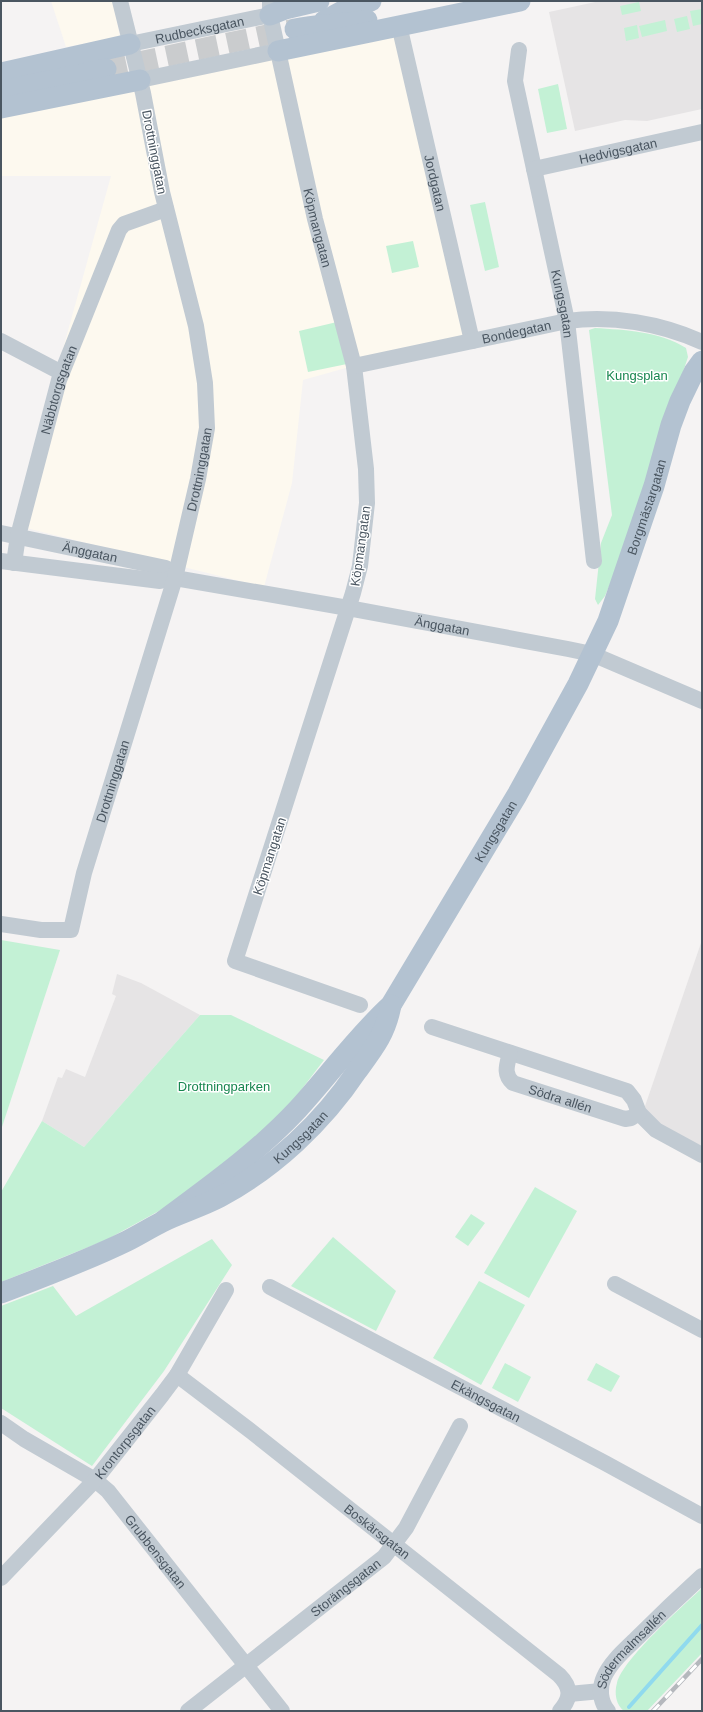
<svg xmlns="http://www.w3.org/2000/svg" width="703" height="1712" font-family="Helvetica,sans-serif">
<rect width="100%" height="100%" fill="#f5f3f3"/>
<g fill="#fdf9ef">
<polygon points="51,1 113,1 120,37 66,47"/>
<polygon points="399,30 469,338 410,350 303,380 292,483 264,587 14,525 111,176 1,176 1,113"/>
</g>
<g fill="#e6e4e5">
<polygon points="600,1 702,1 702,109 647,121 625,120 575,131 549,12"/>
<polygon points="702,940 702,1146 654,1124 643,1112"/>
<polygon points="117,974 141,983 200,1015 84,1147 42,1121 58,1077 62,1078 66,1069 85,1077 116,996 112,994"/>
</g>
<g fill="#c3f1d5">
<polygon points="639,2 641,11 622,15 620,6"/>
<polygon points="702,9 702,24 693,26 690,11"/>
<polygon points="687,16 690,29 677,32 674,19"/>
<polygon points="665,20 667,31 642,37 639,26"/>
<polygon points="637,25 639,38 626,41 624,28"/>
<polygon points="558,84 567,129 547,133 538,89"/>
<polygon points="485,202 499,267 485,271 470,205"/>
<polygon points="413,241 419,267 392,273 386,246"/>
<polygon points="337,322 347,364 308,372 299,331"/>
<path d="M595 328C625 330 659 331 686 348L688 357 620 560 605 596 598 605 595 599 601 543 612 515 589 330Z"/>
<polygon points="1,940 60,950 1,1130"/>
<polygon points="200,1015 231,1015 324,1060 269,1132 188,1195 106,1240 1,1282 1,1192 42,1121 84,1147"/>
<polygon points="535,1187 577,1211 529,1298 484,1273"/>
<polygon points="471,1214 485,1223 468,1246 455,1237"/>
<polygon points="333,1237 396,1291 376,1331 291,1286"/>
<polygon points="212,1239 232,1265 164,1371 92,1466 1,1408 1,1306 53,1286 76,1316"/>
<polygon points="479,1281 525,1305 481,1385 433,1358"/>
<polygon points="505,1363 531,1377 518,1402 492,1388"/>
<polygon points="596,1363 620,1376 611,1392 587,1380"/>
<path d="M702 1588V1653L647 1711H624C616 1705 614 1693 617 1683 623 1659 682 1607 702 1588Z"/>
</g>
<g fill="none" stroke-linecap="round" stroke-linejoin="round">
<polyline stroke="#90daee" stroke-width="4" points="629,1707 702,1625"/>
<polyline stroke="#caccce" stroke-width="21" stroke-dasharray="21 10" stroke-linecap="butt" points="106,69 295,29"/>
<g stroke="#c1cad2" stroke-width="16">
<path id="s1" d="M270 1V15L315 219 354 366 366 469 367 503 360 566 353 593 235 961 360 1005"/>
<path id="s2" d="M399 25 472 341"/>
<path id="s3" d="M130 44 270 15"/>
<path id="s4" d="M519 50 515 81 567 321 594 561"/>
<polyline points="140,80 278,51"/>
<path id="s5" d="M534 169 702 132"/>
<polyline points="1,341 62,373"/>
<path id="s6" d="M354 366 567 321C612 315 660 323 702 342"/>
<path id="s7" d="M1 533 166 568 175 578"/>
<path id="s8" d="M1 561 160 581 175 578 348 608 568 649 592 654 702 701"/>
<path id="s9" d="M14 563 18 536 59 380 119 230 124 224 166 209"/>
<path id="s10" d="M1 924 41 930H71L84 873 175 578 198 479 207 428 205 383 196 326 162 192 143 93 120 1"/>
<polyline points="432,1027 627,1091 634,1100 639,1113 656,1130 702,1155"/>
<path id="s11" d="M510 1053C507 1065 503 1074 513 1083L625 1119 631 1118 639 1113"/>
<polyline points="615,1284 702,1330"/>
<path id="s12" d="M270 1287 605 1463 702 1516"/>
<path id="s13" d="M177 1375 252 1432 559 1675C572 1688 571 1698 560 1711"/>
<path id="s14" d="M1 1423 24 1439 95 1480 108 1491 282 1711"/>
<path id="s15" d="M1 1578 95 1480 162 1395 177 1375 226 1290"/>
<polyline points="569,1694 601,1691"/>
<path id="s16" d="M188 1711 384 1557 406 1528 460 1426"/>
<path id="s17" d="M608 1711C600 1702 599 1688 604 1677 611 1661 626 1649 638 1637 659 1616 680 1596 702 1576"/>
</g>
<g stroke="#b3c2d1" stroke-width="21">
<polyline points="270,15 285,9 319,1"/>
<polyline points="324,21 348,8 371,1"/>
<path d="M295 29C319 24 344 25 367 20"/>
<polyline points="278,51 520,1"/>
<polyline points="1,73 130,44"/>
<polyline points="1,91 106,69"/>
<polyline points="1,108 140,80"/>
<path id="s18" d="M163 1221C210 1186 258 1152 298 1109 330 1074 357 1036 391 1005L517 795 578 684 608 621 654 486 671 425 680 401 694 372 702 361"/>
<path id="s19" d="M1 1293C43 1277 86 1261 127 1241 139 1235 150 1228 162 1222 180 1213 201 1207 220 1197 274 1168 323 1122 357 1071 374 1048 386 1033 391 1005"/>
</g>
<g stroke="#b5b8bd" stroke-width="4.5">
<polyline id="rail" points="653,1711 702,1659"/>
</g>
<use href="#rail" stroke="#fff" stroke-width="3" stroke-dasharray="9" stroke-linecap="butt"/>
</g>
<g text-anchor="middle" stroke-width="3" stroke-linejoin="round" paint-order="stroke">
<g font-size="13" fill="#4a5661" stroke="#fff">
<text dy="5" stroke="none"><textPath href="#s3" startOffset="71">Rudbecksgatan</textPath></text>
<text dy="5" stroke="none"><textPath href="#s5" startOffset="86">Hedvigsgatan</textPath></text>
<text transform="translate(155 152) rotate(79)" y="5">Drottninggatan</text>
<text dy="5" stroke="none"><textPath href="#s2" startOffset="162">Jordgatan</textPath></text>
<text dy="5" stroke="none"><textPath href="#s1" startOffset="232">Köpmangatan</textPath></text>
<text dy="5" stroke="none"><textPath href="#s4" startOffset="259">Kungsgatan</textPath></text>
<text dy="5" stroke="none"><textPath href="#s6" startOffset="166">Bondegatan</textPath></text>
<text dy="5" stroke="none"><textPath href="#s9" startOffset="179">Näbbtorgsgatan</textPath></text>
<text dy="5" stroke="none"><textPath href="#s10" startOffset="549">Drottninggatan</textPath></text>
<text dy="5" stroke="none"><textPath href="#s18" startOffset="877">Borgmästargatan</textPath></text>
<text transform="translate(360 546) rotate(-82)" y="5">Köpmangatan</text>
<text dy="5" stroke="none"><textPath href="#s7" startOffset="91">Änggatan</textPath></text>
<text dy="5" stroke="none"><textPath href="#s8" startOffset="447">Änggatan</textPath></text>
<text dy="5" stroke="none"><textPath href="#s10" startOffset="225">Drottninggatan</textPath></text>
<text dy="5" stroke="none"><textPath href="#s18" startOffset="518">Kungsgatan</textPath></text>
<text transform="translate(269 856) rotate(-72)" y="5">Köpmangatan</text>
<text dy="5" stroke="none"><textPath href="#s11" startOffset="82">Södra allén</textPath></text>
<text dy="5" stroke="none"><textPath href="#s19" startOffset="340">Kungsgatan</textPath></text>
<text dy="5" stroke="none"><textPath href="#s12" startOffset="244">Ekängsgatan</textPath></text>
<text dy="5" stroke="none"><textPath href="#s15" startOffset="184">Krontorpsgatan</textPath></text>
<text dy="5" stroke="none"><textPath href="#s13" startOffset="254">Boskärsgatan</textPath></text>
<text dy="5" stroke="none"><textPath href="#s14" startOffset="204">Grubbensgatan</textPath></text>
<text dy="5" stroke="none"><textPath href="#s16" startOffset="200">Storängsgatan</textPath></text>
<text dy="5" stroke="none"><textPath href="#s17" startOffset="74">Södermalmsallén</textPath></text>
</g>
<g font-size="13" fill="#17864f" stroke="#fff">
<text x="637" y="380">Kungsplan</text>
<text x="224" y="1091">Drottningparken</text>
</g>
</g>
<rect width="703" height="1712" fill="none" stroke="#4a5661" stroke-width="4"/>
</svg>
